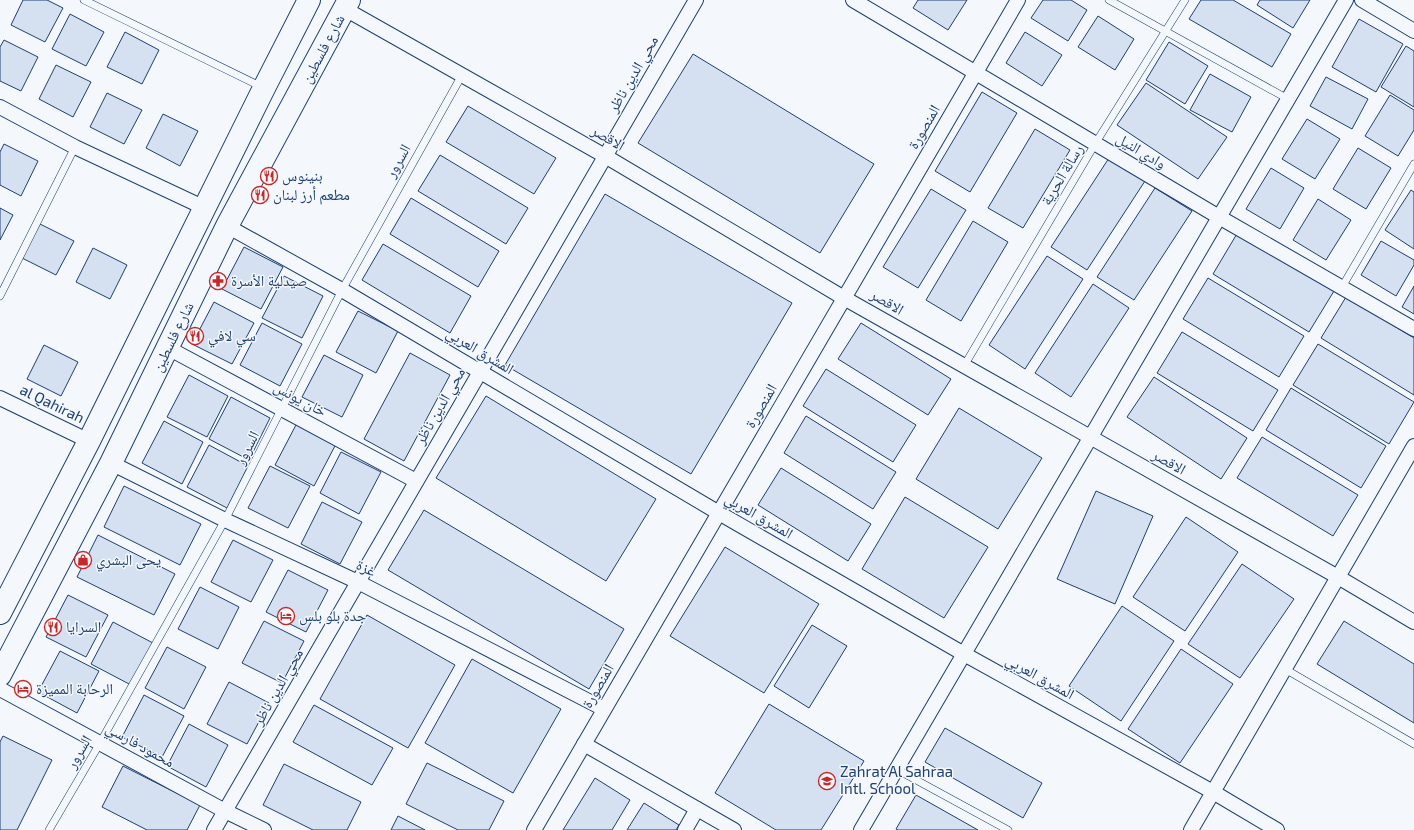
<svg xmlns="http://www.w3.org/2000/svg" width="1414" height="830" font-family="'Exo 2','Noto Naskh Arabic',sans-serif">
<rect width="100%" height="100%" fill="#f4f7fb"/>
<g fill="#d5e0f0" stroke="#1d3f73">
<polygon points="23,0 47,0 63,8 45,42 11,25"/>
<polygon points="918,0 967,0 948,30 913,8"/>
<polygon points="1043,0 1071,0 1087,10 1068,41 1031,18"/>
<polygon points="1201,0 1233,0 1291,34 1272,67 1189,19"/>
<polygon points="1260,0 1310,0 1293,28 1257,5"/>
<polygon points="70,14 104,32 86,66 52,49"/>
<polygon points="1098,16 1134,39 1115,70 1078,47"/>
<polygon points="1359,19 1403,44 1376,92 1332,67"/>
<polygon points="125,32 159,50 142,84 107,67"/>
<polygon points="1025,32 1062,55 1042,86 1006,63"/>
<polygon points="4,40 38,57 21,91 0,81 0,47"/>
<polygon points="1169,42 1208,66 1185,104 1146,80"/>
<polygon points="1406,46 1414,51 1414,107 1381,87"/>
<polygon points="693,54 874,164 820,253 638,143"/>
<polygon points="56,65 91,82 73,117 39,99"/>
<polygon points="1210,74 1251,97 1232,132 1190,110"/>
<polygon points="1326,77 1368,99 1352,129 1310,106"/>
<polygon points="1146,83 1227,137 1198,179 1117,125"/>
<polygon points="982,92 1017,113 970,192 935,171"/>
<polygon points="107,93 142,110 124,144 90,127"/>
<polygon points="1390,95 1414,110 1414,130 1398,156 1365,136"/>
<polygon points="468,106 556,158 534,194 446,142"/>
<polygon points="163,114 198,131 180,166 146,148"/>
<polygon points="1307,119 1340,139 1315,179 1282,159"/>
<polygon points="1035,129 1070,150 1023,228 988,208"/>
<polygon points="4,144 38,161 21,196 0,185 0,152"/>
<polygon points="1358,148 1391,168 1366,209 1333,189"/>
<polygon points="440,155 528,208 506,244 418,191"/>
<polygon points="1109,158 1145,181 1087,270 1051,247"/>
<polygon points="1271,168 1304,188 1280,229 1246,209"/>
<polygon points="1155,188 1192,211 1134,300 1097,277"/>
<polygon points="931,189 966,210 918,288 883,267"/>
<polygon points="1411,190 1414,192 1414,249 1385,230"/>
<polygon points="605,194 792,303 691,474 505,365"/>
<polygon points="411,198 499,251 478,287 390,234"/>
<polygon points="1318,199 1351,220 1326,260 1293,240"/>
<polygon points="0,208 13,215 0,240"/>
<polygon points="973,221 1008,242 961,321 926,300"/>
<polygon points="40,224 74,241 56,275 22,258"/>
<polygon points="1238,232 1334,291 1309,332 1213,274"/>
<polygon points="1381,241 1414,260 1414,265 1396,296 1361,275"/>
<polygon points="383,244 471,296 450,333 362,280"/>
<polygon points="244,247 283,267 261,309 222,289"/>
<polygon points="93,248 127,265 110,299 76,282"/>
<polygon points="1047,256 1083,279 1025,369 989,345"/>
<polygon points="284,276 323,296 302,338 262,318"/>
<polygon points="1208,278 1304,336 1279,377 1183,319"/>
<polygon points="1093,284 1129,308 1071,397 1035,373"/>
<polygon points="1414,286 1414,314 1402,307"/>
<polygon points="1346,297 1414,338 1414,395 1321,338"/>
<polygon points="214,302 254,323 232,364 192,344"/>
<polygon points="358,311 398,331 376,373 336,352"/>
<polygon points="262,323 302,344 280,386 240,365"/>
<polygon points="861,323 951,379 928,415 838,359"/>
<polygon points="1182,332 1278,390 1253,431 1157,373"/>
<polygon points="1318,344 1414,402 1389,444 1293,385"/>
<polygon points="44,345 78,362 61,396 27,379"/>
<polygon points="410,353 450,375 404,461 364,439"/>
<polygon points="324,355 363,375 342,417 302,397"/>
<polygon points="826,369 916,425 893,462 803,406"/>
<polygon points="189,375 228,396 207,437 167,417"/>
<polygon points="1154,377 1247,438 1221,479 1127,417"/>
<polygon points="1291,388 1386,446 1361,488 1266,430"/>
<polygon points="486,396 656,499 606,581 436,478"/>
<polygon points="231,397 270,418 249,460 209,439"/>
<polygon points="959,408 1042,458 998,529 916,479"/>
<polygon points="806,416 896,472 873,509 784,453"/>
<polygon points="164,421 203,442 182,484 142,463"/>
<polygon points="297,423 336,444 314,486 275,465"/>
<polygon points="1262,437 1358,495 1333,536 1237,478"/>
<polygon points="209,445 248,466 227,508 187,487"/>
<polygon points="341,452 381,472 359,514 320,493"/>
<polygon points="270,466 310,486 288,528 248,508"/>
<polygon points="781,468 871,524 848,561 758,505"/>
<polygon points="124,486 201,524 180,565 104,527"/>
<polygon points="1096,491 1153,516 1115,604 1057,579"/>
<polygon points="905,497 988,547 944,618 862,569"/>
<polygon points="322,502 362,522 340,564 301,544"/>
<polygon points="424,510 624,629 589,689 388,570"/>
<polygon points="1186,517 1238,552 1185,631 1133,597"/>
<polygon points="98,535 175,574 154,615 77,577"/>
<polygon points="233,540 273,560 251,602 211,582"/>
<polygon points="725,547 819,604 764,693 670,636"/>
<polygon points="1242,564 1294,599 1240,678 1188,644"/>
<polygon points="288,570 328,590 306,632 266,612"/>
<polygon points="200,587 239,607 218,649 178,629"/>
<polygon points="68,595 108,615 86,657 46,637"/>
<polygon points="1122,606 1174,641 1121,721 1069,686"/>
<polygon points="367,615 455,665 408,748 320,699"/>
<polygon points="264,621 304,641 282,683 242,663"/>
<polygon points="1344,621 1414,664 1414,723 1317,664"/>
<polygon points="113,622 153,643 131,685 91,664"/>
<polygon points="812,625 847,646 809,708 774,686"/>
<polygon points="167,647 206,667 184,709 145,688"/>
<polygon points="1181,649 1233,684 1180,763 1128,729"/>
<polygon points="60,651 99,671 77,713 38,692"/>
<polygon points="472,659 561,709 513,793 425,743"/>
<polygon points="229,682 269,703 247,744 207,724"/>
<polygon points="144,695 184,716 162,757 122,737"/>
<polygon points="769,704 864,761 821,830 776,830 715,793"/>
<polygon points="314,705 393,748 372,785 293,742"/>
<polygon points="189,724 228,745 206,787 167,766"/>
<polygon points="945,728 1042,783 1023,818 925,762"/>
<polygon points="3,736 52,760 17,830 0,830 0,742"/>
<polygon points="427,763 504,801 489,830 458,830 406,804"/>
<polygon points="284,764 361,802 347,830 313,830 263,805"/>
<polygon points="123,766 200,805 187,830 147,830 102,807"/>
<polygon points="595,778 630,800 612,830 563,830"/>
<polygon points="916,795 978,830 898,830 896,829"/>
<polygon points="644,803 679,825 676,830 627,830"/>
<polygon points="398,816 425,830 391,830"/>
</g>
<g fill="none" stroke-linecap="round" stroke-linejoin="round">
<g stroke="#1d3f73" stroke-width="8">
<g id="lane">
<polyline points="84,0 262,87"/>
<polyline points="1109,0 1288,99"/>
<polyline points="1342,287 1414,164"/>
<polyline points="0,296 75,147"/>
<polyline points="964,366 1095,144 1185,0"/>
<polyline points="1285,669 1414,744"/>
<polyline points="896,769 1008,830"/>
<polyline points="49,830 100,743 225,520 342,290 462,75"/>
</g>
</g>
<g stroke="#1d3f73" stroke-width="16">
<g id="street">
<polyline points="853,0 1219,217 1414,329"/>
<polyline points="1362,0 1414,31"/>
<polyline points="345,9 605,156 844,298 1338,577 1414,622"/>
<polyline points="0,107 75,147 205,208"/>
<polyline points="227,226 342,290 719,513 964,654 1213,792 1277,830"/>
<polyline points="168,348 416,481"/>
<polyline points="0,398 89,441"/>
<polyline points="111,463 225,520 358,582 604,709"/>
<polyline points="0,689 225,811 264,830"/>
<polyline points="584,744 734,830"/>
<polyline points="214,830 696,0"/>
<polyline points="534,830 1018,0"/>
<polyline points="685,830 697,809"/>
<polyline points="861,830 1346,0"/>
<polyline points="1191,830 1414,446"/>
</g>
</g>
<g stroke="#1d3f73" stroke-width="24">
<g id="primary">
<polyline points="0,613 89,441 264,88 309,0"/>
<polyline points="0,675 111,463 227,226 349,0"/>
</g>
</g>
<use href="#lane" stroke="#f4f7fb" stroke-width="7"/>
<use href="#street" stroke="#f4f7fb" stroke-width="14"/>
<use href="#primary" stroke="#f4f7fb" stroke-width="22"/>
</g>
<defs>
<g id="restaurant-ring" transform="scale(0.9)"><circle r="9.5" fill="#f4f7fb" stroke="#c62828" stroke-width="1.5"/><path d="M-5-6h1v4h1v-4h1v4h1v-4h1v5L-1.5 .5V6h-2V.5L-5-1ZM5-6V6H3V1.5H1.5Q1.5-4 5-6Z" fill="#c62828"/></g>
<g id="pharmacy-ring" transform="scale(0.9)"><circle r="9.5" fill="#f4f7fb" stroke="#c62828" stroke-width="1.5"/><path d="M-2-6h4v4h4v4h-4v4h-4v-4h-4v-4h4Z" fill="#c62828"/></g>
<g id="shop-ring" transform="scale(0.9)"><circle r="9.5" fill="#f4f7fb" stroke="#c62828" stroke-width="1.5"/><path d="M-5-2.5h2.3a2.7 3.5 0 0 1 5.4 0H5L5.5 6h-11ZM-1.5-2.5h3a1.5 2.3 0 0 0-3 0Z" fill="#c62828"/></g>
<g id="hotel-ring" transform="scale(0.9)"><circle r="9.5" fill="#f4f7fb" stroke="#c62828" stroke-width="1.5"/><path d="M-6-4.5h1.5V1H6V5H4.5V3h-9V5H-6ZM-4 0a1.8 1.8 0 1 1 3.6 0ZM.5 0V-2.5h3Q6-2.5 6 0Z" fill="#c62828"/></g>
<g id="school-ring" transform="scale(0.9)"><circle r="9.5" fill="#f4f7fb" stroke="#c62828" stroke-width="1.5"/><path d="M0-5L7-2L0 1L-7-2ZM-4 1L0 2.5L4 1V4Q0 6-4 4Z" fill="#c62828"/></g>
</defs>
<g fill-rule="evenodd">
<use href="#restaurant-ring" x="269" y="176"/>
<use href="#restaurant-ring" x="260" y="195"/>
<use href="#pharmacy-ring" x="218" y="281"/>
<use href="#restaurant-ring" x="195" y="336"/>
<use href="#shop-ring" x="83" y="560"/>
<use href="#hotel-ring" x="286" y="616"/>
<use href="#restaurant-ring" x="53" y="627"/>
<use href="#hotel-ring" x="23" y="689"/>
<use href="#school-ring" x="827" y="781"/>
</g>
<g text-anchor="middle" stroke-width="3" stroke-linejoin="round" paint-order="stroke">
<g font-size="15" fill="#1d3f73" stroke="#f4f7fb">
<text transform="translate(323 49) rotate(-62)" y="5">شارع فلسطين</text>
<text transform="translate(633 74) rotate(-60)" y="5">محي الدين ناظر</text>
<text transform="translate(924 127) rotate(-60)" y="5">المنصورة</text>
<text transform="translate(608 138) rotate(30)" y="5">الاقصر</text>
<text transform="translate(1141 151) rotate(31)" y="5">وادي النيل</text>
<text transform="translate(398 161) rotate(-61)" y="5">السرور</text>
<text transform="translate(1062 175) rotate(-59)" y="5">رسالة الحرية</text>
<text transform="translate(887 302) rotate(30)" y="5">الاقصر</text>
<text transform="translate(173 337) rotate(-64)" y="5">شارع فلسطين</text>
<text transform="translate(480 351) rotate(31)" y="5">المشرق العربي</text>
<text transform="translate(300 399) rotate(28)" y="5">خان يونس</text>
<text transform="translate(52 404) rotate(26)" y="5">al Qahirah</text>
<text transform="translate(440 406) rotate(-60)" y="5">محي الدين ناظر</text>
<text transform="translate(761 406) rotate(-60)" y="5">المنصورة</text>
<text transform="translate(247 448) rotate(-63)" y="5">السرور</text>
<text transform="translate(1169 462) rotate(29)" y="5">الاقصر</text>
<text transform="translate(759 516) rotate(30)" y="5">المشرق العربي</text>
<text transform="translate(366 568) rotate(26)" y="5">غزة</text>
<text transform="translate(1040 677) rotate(29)" y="5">المشرق العربي</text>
<text transform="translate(598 686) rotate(-60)" y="5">المنصورة</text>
<text transform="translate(278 687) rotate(-60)" y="5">محي الدين ناظر</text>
<text transform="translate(140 745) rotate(29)" y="5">محمود فارسي</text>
<text transform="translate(79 752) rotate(-60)" y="5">السرور</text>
</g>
<g font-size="15" fill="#1d3f73" stroke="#f4f7fb" text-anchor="start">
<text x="282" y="181">بنينوس</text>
<text x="273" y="200">مطعم أرز لبنان</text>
<text x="231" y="286">صيدلية الأسرة</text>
<text x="208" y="341">سي لافي</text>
<text x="96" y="565">يحى البشري</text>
<text x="299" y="621">جدة بلو بلس</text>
<text x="66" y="632">السرايا</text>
<text x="36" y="694">الرحابة المميزة</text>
<text x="840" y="777">Zahrat Al Sahraa<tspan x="840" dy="17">Intl. School</tspan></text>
</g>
</g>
</svg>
